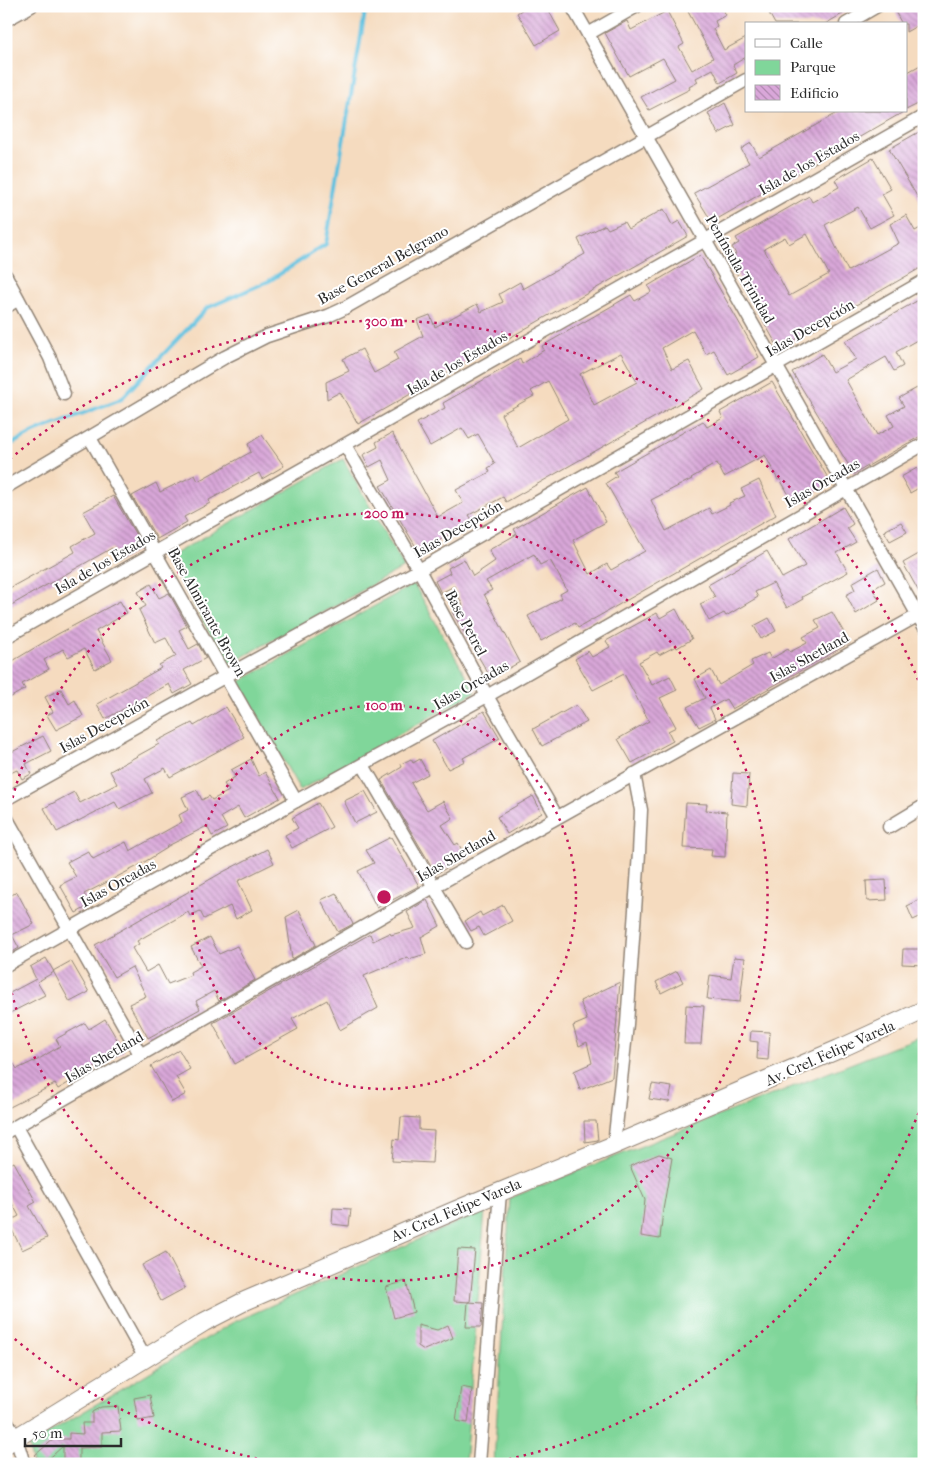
<svg xmlns="http://www.w3.org/2000/svg" width="930" height="1470" font-family="'IM FELL French Canon',serif">
<defs>
<pattern id="building-back-hatch" width="6" height="6" patternUnits="userSpaceOnUse" patternTransform="scale(1.25)"><rect width="6" height="6" fill="#d9a7d9"/><path d="M-1 5l2 2M0 0l6 6M5-1l2 2" fill="none" stroke="#b088b0"/></pattern>
</defs>
<rect width="100%" height="100%" fill="#fff"/>
<filter id="ink" filterUnits="userSpaceOnUse"><feTurbulence type="fractalNoise" baseFrequency=".02" numOctaves="2"/><feDisplacementMap in="SourceGraphic" scale="10" xChannelSelector="R" yChannelSelector="G"/><feConvolveMatrix kernelMatrix="1 2 1 2 8 2 1 2 1" color-interpolation-filters="sRGB"/></filter>
<filter id="wash" filterUnits="userSpaceOnUse"><feTurbulence type="fractalNoise" baseFrequency=".0096" numOctaves="4" result="noise"/><feDisplacementMap in="SourceGraphic" scale="20" xChannelSelector="R" yChannelSelector="G"/><feGaussianBlur stdDeviation="1.12" result="paint"/><feColorMatrix in="noise" values="0 0 0 0 0 0 0 0 0 0 0 0 0 0 0 0 0 1.4 0 .05"/><feComposite in="paint" operator="in"/></filter>
<g filter="url(#wash)">
<rect width="100%" height="100%" fill="#f5dbbf"/>
<g fill="#80d69a" stroke="#568062">
<polygon points="343,459 404,567 228,665 167,558"/>
<polygon points="414,584 475,692 300,790 239,682"/>
<polygon points="924,1035 924,1464 494,1464 510,1198"/>
<polygon points="485,1210 465,1464 33,1464 28,1445 232,1323"/>
</g>
<g fill="none" stroke-linecap="round" stroke-linejoin="round">
<polyline stroke="#61c1df" stroke-width="4" points="6,447 34,432 121,399 207,308 269,281 326,244 366,6"/>
</g>
<g id="blocks">
<g fill="url(#building-back-hatch)" fill-rule="evenodd">
<polygon points="528,6 546,6 560,31 536,45 517,13"/>
<polygon points="685,6 721,6 726,15 715,21 717,26 713,29 724,50 746,38 746,57 733,65 737,73 720,83 713,69 696,78 698,82 689,87 690,89 649,110 641,97 675,79 663,58 629,76 605,33 627,21 631,30 667,11 684,44 679,47 692,70 713,58"/>
<polygon points="765,6 856,6 825,24 775,24"/>
<polygon points="892,6 920,6 924,12 924,22 906,32 906,24 902,24"/>
<polygon points="924,63 924,101 906,110 906,73"/>
<polygon points="725,103 735,125 718,134 708,113"/>
<polygon points="841,111 905,111 712,222 694,193 749,163 741,149 751,143 759,157"/>
<polygon points="924,129 924,208 889,149"/>
<path d="M873 158 891 189 882 194 894 215 870 228 858 207 825 225 848 271 899 243 890 224 906 215 915 231 924 226V266L779 349 728 258 736 254 732 247 739 243 736 238 809 196 812 202 839 187 835 180ZM807 234 829 274 789 296 764 249 785 237 789 244Z"/>
<polygon points="664,209 672,225 679,221 688,236 358,424 340,392 327,399 326,382 349,371 343,359 362,349 374,373 398,360 394,352 423,336 417,320 430,315 435,327 477,304 481,312 503,302 499,294 520,282 523,289 585,254 578,239 605,225 608,229 624,222 628,229"/>
<path d="M700 255 759 357 728 375 714 350 706 354 693 330 662 348 672 369 689 361 704 389 506 502 503 497 469 515 473 521 419 552 380 486 391 480 382 460 369 467 363 455 378 447 376 442 392 433 438 517 463 503 456 490 490 472 488 468 495 464 478 434 469 439 462 428 430 446 417 423 445 408 443 403 520 359 522 364 544 350 542 346 631 295 635 301 651 292 648 286ZM621 353 637 382 594 405 580 374ZM548 381 568 419 518 448 501 414 534 396 531 391Z"/>
<polygon points="924,297 924,336 896,352 903,366 894,371 886,357 846,380 877,435 894,426 888,415 904,406 899,398 917,388 924,400 924,434 854,474 792,372 822,354 832,372 856,359 845,341"/>
<polygon points="772,382 831,483 794,504 780,479 778,480 765,455 724,477 717,463 691,478 692,479 651,500 666,531 709,508 712,514 730,505 729,503 745,496 741,489 759,480 776,515 578,628 575,623 541,641 528,616 562,598 560,594 567,590 550,560 540,565 534,554 486,581 492,590 484,594 520,662 491,678 452,612 463,606 454,586 441,593 435,581 450,573 448,568 464,559 473,576 495,561 489,550 517,534 514,529 588,487 606,522 573,540 590,574 607,564 611,570 645,551 606,483 617,476 614,472 703,421 707,427 723,418 720,412"/>
<polygon points="262,435 284,466 262,479 259,473 209,500 210,503 184,517 187,522 157,539 132,496 156,483 160,492 195,475 198,481 251,452 248,444"/>
<polygon points="917,468 924,479 924,485 910,493 901,477"/>
<polygon points="113,496 143,547 119,561 112,548 6,608 6,590 75,552 72,546 95,533 83,512"/>
<polygon points="843,507 853,524 847,528 856,542 837,553 848,572 802,597 803,599 787,608 773,583 755,592 758,597 726,616 724,613 709,621 700,604 715,597 708,585 767,551 782,578 805,566 789,539"/>
<polygon points="901,522 907,532 890,541 884,531"/>
<polygon points="924,551 924,601 903,563"/>
<polygon points="878,568 885,582 873,589 879,600 856,614 846,595 855,590 852,583"/>
<polygon points="151,584 159,598 169,593 187,626 179,630 189,649 198,644 206,658 184,670 192,684 174,694 169,684 105,719 97,704 161,668 159,665 176,656 166,638 155,643 139,610 146,606 138,592"/>
<polygon points="120,601 127,613 96,631 112,660 95,669 84,649 68,657 63,649 44,660 49,669 22,684 25,689 6,700 6,665 56,635"/>
<polygon points="676,609 692,639 677,648 676,646 659,655 657,652 639,662 652,685 670,676 677,690 660,698 676,727 668,731 673,741 632,763 618,739 649,721 624,674 593,690 575,659 588,651 592,657 610,647 606,641 657,613 660,618"/>
<polygon points="832,612 850,643 732,709 726,699 710,708 715,719 699,727 687,707 705,698 695,679 711,670 719,685 753,665 751,661 768,653 771,659 788,649 790,652 807,643 803,637 820,628 815,620"/>
<polygon points="769,618 776,631 761,639 754,626"/>
<polygon points="61,689 69,704 75,700 83,716 56,730 47,715 53,712 45,697"/>
<polygon points="576,705 587,722 542,746 533,729"/>
<polygon points="226,707 244,737 170,777 165,768 145,779 152,793 119,809 115,802 57,832 44,808 74,792 80,803 117,784 110,771 159,744 157,741 192,723 194,726"/>
<polygon points="484,711 500,738 463,758 465,761 448,769 432,741"/>
<polygon points="43,736 51,751 26,764 31,774 22,779 17,770 6,775 6,755"/>
<polygon points="251,759 259,776 265,772 280,798 244,818 238,807 221,817 227,828 212,836 207,826 166,847 167,848 138,866 84,894 91,905 76,913 60,885 76,877 67,862 88,851 93,859 126,842 130,851 171,828 182,822 179,815 188,810 182,797 197,790 202,800 209,796 212,800 229,791 224,784 235,777 231,770"/>
<polygon points="411,759 413,763 420,759 428,774 411,783 427,810 443,801 453,818 442,825 455,845 458,843 466,857 436,874 381,780 402,767 401,764"/>
<polygon points="733,773 749,774 747,806 731,804"/>
<polygon points="365,791 377,812 355,823 344,801"/>
<polygon points="533,796 542,813 507,834 497,817"/>
<polygon points="318,803 332,827 292,848 285,835 298,828 292,818"/>
<polygon points="686,803 707,804 706,810 727,812 725,857 711,856 712,849 683,848"/>
<polygon points="391,837 419,886 377,908 358,871 374,863 366,850"/>
<polygon points="267,849 274,863 238,881 252,910 236,919 230,906 204,919 200,911 190,916 188,912 137,941 139,944 132,948 146,972 158,965 168,984 191,975 190,972 201,966 191,947 210,937 219,954 237,946 255,980 219,1001 214,991 196,1001 200,1009 148,1038 129,1004 146,996 132,967 114,977 95,945 223,872"/>
<polygon points="886,880 887,900 867,901 866,881"/>
<polygon points="17,892 34,924 12,935 19,948 6,956 6,898"/>
<polygon points="336,893 353,924 338,932 321,900"/>
<polygon points="924,898 924,915 913,920 907,906"/>
<polygon points="427,900 440,926 421,937 426,954 409,959 408,957 364,976 378,1008 340,1030 327,1000 292,1019 298,1029 235,1064 213,1023 370,934 373,941 390,933 391,935 415,928 407,912"/>
<polygon points="503,905 512,921 484,936 479,927 471,931 465,921 480,912 482,916"/>
<polygon points="299,910 316,945 292,959 286,917"/>
<polygon points="903,949 924,949 924,965 902,964"/>
<polygon points="734,957 745,958 740,1002 707,999 710,975 731,978"/>
<polygon points="46,958 54,972 37,982 45,995 6,1015 6,995 36,979 30,967"/>
<polygon points="71,961 89,992 70,1002 53,971"/>
<polygon points="677,971 683,982 661,993 656,982"/>
<polygon points="620,982 612,1077 580,1090 574,1071 592,1063 587,1042 579,1046 573,1026 587,1020 580,1001"/>
<polygon points="686,1005 704,1006 701,1044 684,1044"/>
<polygon points="105,1019 124,1051 58,1089 55,1084 6,1109 6,1068 14,1064 17,1069 34,1061 34,1062 60,1046 56,1039 85,1023 89,1029"/>
<polygon points="751,1031 770,1032 768,1060 757,1059 758,1042 750,1041"/>
<polygon points="179,1050 190,1069 176,1077 186,1094 172,1102 151,1066"/>
<polygon points="652,1084 672,1087 669,1102 649,1099"/>
<polygon points="401,1117 419,1118 419,1130 434,1131 432,1163 392,1161 394,1139 399,1140"/>
<polygon points="584,1121 596,1121 598,1140 585,1142"/>
<polygon points="659,1154 672,1158 663,1210 660,1239 641,1236 645,1200 630,1166"/>
<polygon points="14,1162 36,1202 29,1206 47,1238 22,1250 8,1222 19,1216 6,1192 6,1166"/>
<polygon points="333,1208 351,1209 349,1226 332,1224"/>
<polygon points="458,1249 475,1250 470,1302 454,1301"/>
<polygon points="166,1252 185,1288 161,1301 142,1265"/>
<polygon points="406,1281 414,1312 394,1318 386,1287"/>
<polygon points="468,1302 483,1303 481,1327 466,1327"/>
<polygon points="418,1325 437,1330 448,1325 453,1338 424,1350 418,1346"/>
<polygon points="461,1387 472,1389 468,1423 456,1421"/>
<polygon points="150,1395 154,1418 138,1421 134,1398"/>
<polygon points="118,1406 121,1431 102,1432 102,1447 79,1448 79,1461 63,1462 63,1446 43,1464 35,1455 54,1439 69,1439 69,1433 83,1434 82,1423 92,1423 92,1412 101,1407"/>
</g>
</g>
</g>
<g filter="url(#ink)">
<use href="#blocks" fill-opacity="0" stroke="#908375" stroke-width="1"/>
<g fill="none" stroke-linecap="round" stroke-linejoin="round">
<g stroke="#908375" stroke-width="15">
<g id="street">
<polyline points="572,6 924,626"/>
<polyline points="6,20 31,6"/>
<polyline points="846,24 877,6"/>
<polyline points="588,34 637,6"/>
<polyline points="6,276 50,358 64,394"/>
<polyline points="6,307 18,299"/>
<polyline points="90,438 296,801"/>
<polyline points="345,445 419,570 487,696 557,817"/>
<polyline points="6,487 225,357 267,336 328,316 341,310 746,80"/>
<polyline points="6,637 924,116"/>
<polyline points="363,765 466,942"/>
<polyline points="6,799 224,677 419,570 924,281"/>
<polyline points="6,817 140,1054"/>
<polyline points="889,827 924,806"/>
<polyline points="6,965 296,801 487,696 924,444"/>
<polyline points="16,1127 145,1358"/>
<polyline points="6,1132 435,886 924,612"/>
<polyline points="614,1145 627,1024 639,853 641,810 634,774"/>
<polyline points="6,1420 16,1438 24,1464"/>
<polyline points="479,1464 500,1192"/>
</g>
</g>
<g stroke="#908375" stroke-width="20">
<polyline id="secondary" points="6,1444 204,1322 245,1301 454,1211 614,1145 839,1049 924,1010"/>
</g>
<use href="#street" stroke="#fff" stroke-width="12"/>
<use href="#secondary" stroke="#fff" stroke-width="18"/>
</g>
</g>
<g fill="none" stroke="#c2185b" stroke-width="2.5" stroke-dasharray="2.5 5">
<circle cx="384" cy="897" r="192"/>
<path d="M6 827A384 384 0 1 1 6 967"/>
<path d="M924 1099A576 576 0 0 1 489 1463M279 1463A576 576 0 0 1 10 1335M10 459A576 576 0 0 1 924 695"/>
</g>
<g text-anchor="middle" stroke-width="4" stroke-linejoin="round" paint-order="stroke">
<g font-size="15" fill="#2b2b2b" stroke="#fff">
<text transform="translate(809 163) rotate(-30)" y="5">Isla de los Estados</text>
<text transform="translate(383 265) rotate(-29)" y="5">Base General Belgrano</text>
<text transform="translate(740 269) rotate(60)" y="5">Península Trinidad</text>
<text transform="translate(810 328) rotate(-30)" y="5">Islas Decepción</text>
<text transform="translate(457 363) rotate(-30)" y="5">Isla de los Estados</text>
<text transform="translate(822 483) rotate(-30)" y="5">Islas Orcadas</text>
<text transform="translate(458 529) rotate(-30)" y="5">Islas Decepción</text>
<text transform="translate(105 562) rotate(-30)" y="5">Isla de los Estados</text>
<text transform="translate(207 612) rotate(61)" y="5">Base Almirante Brown</text>
<text transform="translate(466 623) rotate(62)" y="5">Base Petrel</text>
<text transform="translate(809 657) rotate(-29)" y="5">Islas Shetland</text>
<text transform="translate(471 685) rotate(-30)" y="5">Islas Orcadas</text>
<text transform="translate(104 725) rotate(-29)" y="5">Islas Decepción</text>
<text transform="translate(456 856) rotate(-30)" y="5">Islas Shetland</text>
<text transform="translate(118 883) rotate(-29)" y="5">Islas Orcadas</text>
<text transform="translate(830 1053) rotate(-24)" y="5">Av. Crel. Felipe Varela</text>
<text transform="translate(104 1057) rotate(-30)" y="5">Islas Shetland</text>
<text transform="translate(456 1210) rotate(-23)" y="5">Av. Crel. Felipe Varela</text>
</g>
</g>
<circle cx="384" cy="897" r="8" fill="#c2185b" stroke="#fff" stroke-width="2.5"/>
<g font-size="15" text-anchor="middle" font-weight="bold" fill="#c2185b" stroke="#fff" stroke-width="4" stroke-linejoin="round" paint-order="stroke">
<text x="384" y="326">300 m</text>
<text x="384" y="518">200 m</text>
<text x="384" y="710">100 m</text>
</g>
<rect width="930" height="1470" fill="none" stroke="#fff" stroke-width="25"/>
<rect x="745" y="22" width="162" height="90" fill="#ffffff" stroke="#aaaaaa"/>
<rect x="755" y="39" width="25" height="8" fill="#ffffff" stroke="#aaaaaa"/>
<text x="790" y="48" font-size="15" fill="#2b2b2b">Calle</text>
<rect x="755" y="60" width="25" height="15" fill="#80d69a" stroke="#aaaaaa"/>
<text x="790" y="72" font-size="15" fill="#2b2b2b">Parque</text>
<rect x="755" y="85" width="25" height="15" fill="url(#building-back-hatch)" stroke="#aaaaaa"/>
<text x="790" y="98" font-size="15" fill="#2b2b2b">Edificio</text>
<path d="M25 1438v8h96v-8" fill="none" stroke="#2b2b2b" stroke-width="2.5"/>
<text x="32" y="1438" font-size="15" fill="#2b2b2b" stroke="#ffffff" stroke-width="4" paint-order="stroke">50 m</text>
</svg>
